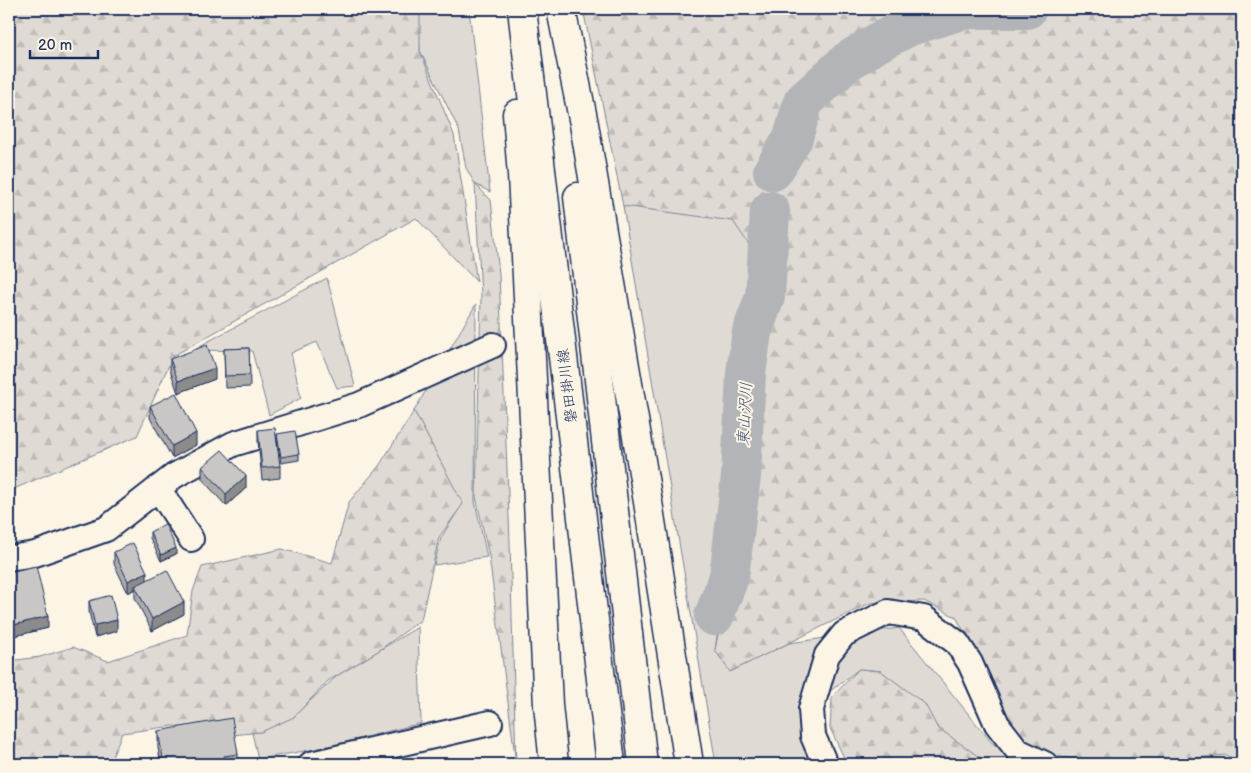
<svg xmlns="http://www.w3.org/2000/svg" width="1251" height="773" font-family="'Balsamiq Sans','Klee One',sans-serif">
<defs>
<pattern id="forest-firs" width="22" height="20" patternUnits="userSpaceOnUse" patternTransform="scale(1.25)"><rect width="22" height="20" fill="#dfdbd4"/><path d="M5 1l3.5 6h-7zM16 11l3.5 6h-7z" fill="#bfbcb8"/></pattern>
</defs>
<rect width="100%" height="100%" fill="#fcf5e5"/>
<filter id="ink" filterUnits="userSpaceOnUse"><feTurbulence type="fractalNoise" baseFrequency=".02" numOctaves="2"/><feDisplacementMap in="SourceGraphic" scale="10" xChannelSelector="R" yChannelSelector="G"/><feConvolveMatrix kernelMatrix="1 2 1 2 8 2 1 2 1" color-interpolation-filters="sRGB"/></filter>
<g filter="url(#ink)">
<g fill="#dfdbd4" stroke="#7d8599">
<polygon points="418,9 469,9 490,192 475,184 466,168 459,130 420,51"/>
<polygon points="623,206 736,215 771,277 765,324 715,650 731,671 789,643 899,628 991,742 1021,764 983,764 941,730 881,671 859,669 804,711 822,764 716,764"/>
<polygon points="327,278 355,386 337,388 317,342 291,353 301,398 269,415 252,351 192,350"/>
<polygon points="476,304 475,502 487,557 434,565 441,538 462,504 414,411"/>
<polygon points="418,627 421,723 322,748 258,759 252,733 297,713 338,675"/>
</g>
<g fill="url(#forest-firs)" stroke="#7d8599">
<polygon points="9,9 420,9 420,51 454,135 477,282 416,218 173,356 137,436 9,491"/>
<polygon points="583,9 1242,9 1242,763 1226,755 1133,764 1113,764 1032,753 1001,720 978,656 956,617 924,601 870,603 730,672 715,650 746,481 754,380 774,282 733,221 623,206"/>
<polygon points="475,184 491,200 499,274 510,542 516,764 489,556 476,497 481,295"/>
<polygon points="414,411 463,504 439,537 421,620 378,651 328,681 294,717 261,732 232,735 173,726 122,733 111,760 112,764 9,764 9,661 40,657 73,647 108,661 187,635 193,591 202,567 282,549 332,563 349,502 379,466"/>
<polygon points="859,669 881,671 925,704 937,727 989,764 847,764 830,728 832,697"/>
</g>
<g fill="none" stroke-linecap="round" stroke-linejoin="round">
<g stroke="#b2b4b8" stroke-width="40">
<polyline points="773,171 793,138 803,102 848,61 882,40 910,26 965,9 1027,9"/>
<polyline points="714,616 729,577 741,476 746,373 752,332 765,297 770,211"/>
</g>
<g stroke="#1b2f5e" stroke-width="28">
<g id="street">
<polyline points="158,488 191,539"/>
<polyline points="9,558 35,554 106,529 174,476 233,444 359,405 493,345"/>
<polyline points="311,764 490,723"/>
<polyline points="825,764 813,736 811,709 827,655 844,634 888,612 924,618 957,643 970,663 997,724 1018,751 1045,764"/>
</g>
</g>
<g stroke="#1b2f5e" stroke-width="31">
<g id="secondary">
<polyline points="522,9 611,764"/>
<polyline points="561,9 584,124 648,502 689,764"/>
<polyline points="517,114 522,175 548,705 554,764"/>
<polyline points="578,197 643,764"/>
</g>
</g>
<use href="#street" stroke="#fcf5e5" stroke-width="24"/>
<use href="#secondary" stroke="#fcf5e5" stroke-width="28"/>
</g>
<g fill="#acabaa" stroke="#1b2f5e">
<polygon points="249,348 250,387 225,388 224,349"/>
<polygon points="170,359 215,379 178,393 170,370"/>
<polygon points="150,406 196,445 172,458 150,418"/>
<polygon points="258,430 280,466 280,478 262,480 258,441"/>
<polygon points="277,434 299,454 299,460 281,463 277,440"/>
<polygon points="202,467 246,488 226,506 202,479"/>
<polygon points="150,532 176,554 161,561 150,538"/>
<polygon points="114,552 147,580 184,614 152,631 135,598 135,589 128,593 114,564"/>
<polygon points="9,572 48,628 14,636 9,613"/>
<polygon points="89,601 117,631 95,637 89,612"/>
<polygon points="158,731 238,754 238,764 161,764 158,748"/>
</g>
<g fill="#8c8b8b" stroke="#1b2f5e">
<polygon points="215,368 215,379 178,393 178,381"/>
<polygon points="196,433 196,445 172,458 172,446"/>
<polygon points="246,476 246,488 226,506 226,494"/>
<polygon points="176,548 176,554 161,561 161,555"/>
<polygon points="147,572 147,583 135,586 135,589 128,593 128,581"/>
<polygon points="184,602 184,614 152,631 152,619"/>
<polygon points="48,616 48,628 14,636 14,625"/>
<polygon points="117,620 117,631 95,637 95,625"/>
</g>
<g fill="#c8c7c6" stroke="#1b2f5e">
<polygon points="207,345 215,368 178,381 170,359"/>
<polygon points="249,348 250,375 225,376 224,349"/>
<polygon points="176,393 196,433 172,446 150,406"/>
<polygon points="275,428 280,466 262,468 258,430"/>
<polygon points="295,431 299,454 281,457 277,434"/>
<polygon points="222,450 246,476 226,494 202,467"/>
<polygon points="165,524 176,548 161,555 150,532"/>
<polygon points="133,543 147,572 128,581 114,552"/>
<polygon points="36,566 48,616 14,625 9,601 9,572"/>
<polygon points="167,570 184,602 152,619 135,586"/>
<polygon points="111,595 117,620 95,625 89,601"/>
<polygon points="232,718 238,754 224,756 225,764 164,764 158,731"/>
<polygon points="140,760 141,764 126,764"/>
</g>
</g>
<g text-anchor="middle" stroke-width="4" stroke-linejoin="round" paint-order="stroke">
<g font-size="15" fill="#1b2f5e" stroke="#fcf5e5">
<text transform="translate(567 386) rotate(-97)" y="5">磐田掛川線</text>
</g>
<g font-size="16" font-style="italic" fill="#485779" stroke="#fcf5e5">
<text transform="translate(744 414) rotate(-87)" y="6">東山沢川</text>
</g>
</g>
<rect width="1251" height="773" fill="none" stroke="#fcf5e5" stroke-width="30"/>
<rect x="15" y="15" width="1221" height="743" fill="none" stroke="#1b2f5e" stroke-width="2" filter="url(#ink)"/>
<path d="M30 50v8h68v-8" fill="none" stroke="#1b2f5e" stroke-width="2.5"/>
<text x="38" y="50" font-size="15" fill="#1b2f5e" stroke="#fcf5e5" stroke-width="4" paint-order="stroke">20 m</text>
</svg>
